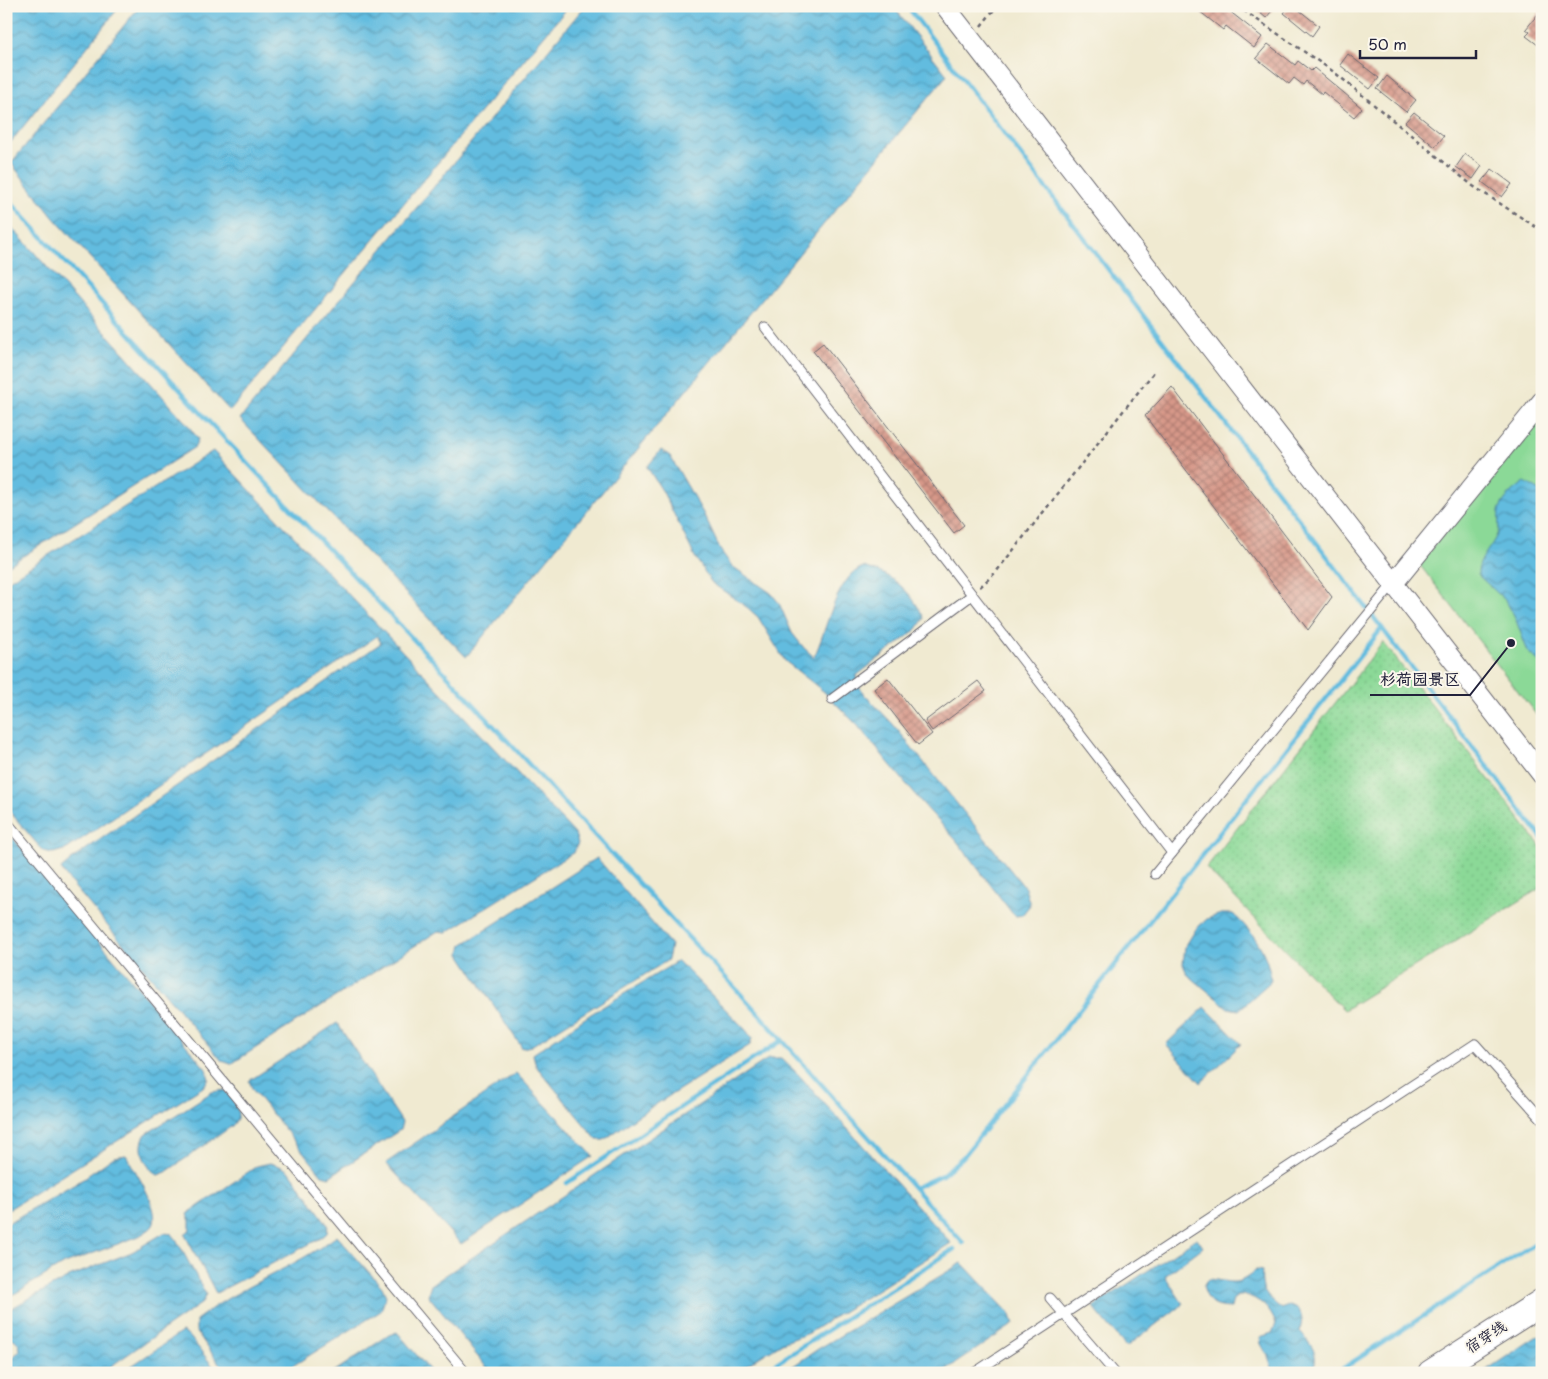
<svg xmlns="http://www.w3.org/2000/svg" width="1548" height="1379" font-family="'Playpen Sans','LXGW WenKai TC',sans-serif">
<defs>
<pattern id="grass-dots" width="8" height="8" patternUnits="userSpaceOnUse" patternTransform="scale(1.25)"><rect width="8" height="8" fill="#8bd997"/><path d="M2 2h.1M6 6h.1" fill="none" stroke="#78ba83" stroke-width="1.8" stroke-linecap="round"/></pattern>
<pattern id="water-waves" width="16" height="10" patternUnits="userSpaceOnUse" patternTransform="scale(1.25)"><rect width="16" height="10" fill="#62bcdf"/><path d="M0 5q4-4 8 0t8 0" fill="none" stroke="#5098b6"/></pattern>
<pattern id="building-cross-hatch" width="8" height="8" patternUnits="userSpaceOnUse" patternTransform="scale(1.25)"><rect width="8" height="8" fill="#d79889"/><path d="M0 0l8 8M0 8l8-8" fill="none" stroke="#ae7c71"/></pattern>
</defs>
<rect width="100%" height="100%" fill="#fbf7ec"/>
<filter id="ink" filterUnits="userSpaceOnUse"><feTurbulence type="fractalNoise" baseFrequency=".02" numOctaves="2"/><feDisplacementMap in="SourceGraphic" scale="10" xChannelSelector="R" yChannelSelector="G"/><feConvolveMatrix kernelMatrix="1 2 1 2 8 2 1 2 1" color-interpolation-filters="sRGB"/></filter>
<filter id="wash" filterUnits="userSpaceOnUse"><feTurbulence type="fractalNoise" baseFrequency=".0096" numOctaves="4" result="noise"/><feDisplacementMap in="SourceGraphic" scale="20" xChannelSelector="R" yChannelSelector="G"/><feGaussianBlur stdDeviation="1.12" result="paint"/><feColorMatrix in="noise" values="0 0 0 0 0 0 0 0 0 0 0 0 0 0 0 0 0 1.4 0 .05"/><feComposite in="paint" operator="in"/></filter>
<g filter="url(#wash)">
<rect width="100%" height="100%" fill="#f0ead1"/>
<polygon fill="url(#grass-dots)" stroke="#567e69" points="1383,642 1542,848 1542,887 1344,1010 1206,868"/>
<polygon fill="#8bd997" stroke="#567e69" points="1542,413 1542,722 1419,564"/>
<g fill="url(#water-waves)" stroke="#426f8d">
<polygon points="6,6 120,6 6,148"/>
<polygon points="140,6 569,6 230,411 53,217 11,163"/>
<polygon points="585,6 893,6 947,75 466,657 240,419"/>
<polygon points="6,221 188,425 198,439 195,447 6,567"/>
<path d="M661 450 670 456 703 513 721 551 732 566 771 593 779 603 792 633 804 648 814 657C827 631 835 578 863 567 893 574 911 591 924 618L917 629 856 676 858 685 864 694 892 723 1025 888 1030 905 1022 915 1016 916 1012 913 956 840 923 804 858 726 823 691 785 661 758 617 748 608 712 583 695 557 663 492 647 467Z"/>
<polygon points="213,451 575,834 578,843 574,852 447,932 438,931 231,1064 222,1061 68,879 61,869 75,857 381,643 377,636 67,849 53,853 43,851 6,807 6,582"/>
<path d="M1525 482 1542 492V664L1528 652 1514 615 1505 600 1478 575C1477 559 1493 547 1498 532 1500 525 1497 516 1500 508 1505 497 1515 489 1525 482Z"/>
<polygon points="6,830 206,1069 209,1079 203,1087 6,1211"/>
<polygon points="597,858 671,945 668,960 531,1046 522,1048 460,954 462,945"/>
<path d="M1221 914H1233C1254 933 1268 953 1271 981L1239 1010 1228 1008 1187 974 1183 964 1185 947 1196 929 1207 919Z"/>
<polygon points="678,961 745,1029 752,1038 750,1045 639,1115 604,1140 597,1140 536,1066 533,1054 591,1014"/>
<polygon points="1205,1007 1241,1044 1201,1083 1166,1044"/>
<polygon points="337,1023 402,1122 400,1130 329,1177 322,1175 253,1090 249,1081"/>
<polygon points="769,1058 781,1058 797,1073 951,1243 809,1333 782,1343 734,1373 491,1373 428,1295 431,1285"/>
<polygon points="516,1073 593,1156 461,1244 386,1163"/>
<path d="M225 1090C234 1104 245 1111 232 1126L166 1172 158 1175C144 1167 137 1146 146 1134L212 1092Z"/>
<path d="M126 1155C134 1170 159 1206 154 1223 152 1229 145 1232 139 1236L62 1265 6 1299V1224L77 1183 114 1157Z"/>
<polygon points="270,1163 282,1167 290,1172 328,1225 327,1233 321,1238 216,1293 185,1235 190,1229 190,1221 187,1214 257,1166"/>
<polygon points="164,1233 172,1234 176,1239 206,1294 202,1303 101,1373 6,1373 6,1362 20,1351 19,1344 14,1339 6,1340 6,1311 69,1277 132,1252"/>
<path d="M337 1236 382 1287 386 1296 381 1311 281 1373H226L196 1331V1320C239 1286 293 1269 337 1236Z"/>
<polygon points="1197,1238 1203,1247 1165,1276 1183,1304 1126,1347 1093,1307"/>
<polygon points="962,1263 1011,1315 1014,1324 941,1373 783,1373 818,1349"/>
<path d="M1256 1270 1262 1271C1260 1292 1267 1297 1282 1309L1290 1305 1297 1308 1302 1318 1300 1332C1312 1346 1321 1355 1311 1373H1274L1268 1356 1261 1344 1260 1337 1272 1333 1276 1324C1270 1308 1260 1299 1243 1294L1233 1299 1231 1308C1213 1307 1209 1304 1203 1287L1208 1279C1231 1281 1237 1288 1256 1270Z"/>
<polygon points="182,1332 190,1337 218,1373 121,1373"/>
<polygon points="397,1332 432,1373 332,1373 389,1335"/>
<polygon points="1542,1333 1542,1373 1482,1373"/>
</g>
<g fill="none" stroke-linecap="round" stroke-linejoin="round">
<g stroke="#62bcdf" stroke-width="4.5">
<polyline points="907,6 1542,838"/>
<polyline points="6,197 210,423 444,672 749,1003 963,1243"/>
<polyline points="567,1183 782,1040"/>
<polyline points="914,1188 942,1175 963,1157 1382,628"/>
<polyline points="761,1373 954,1249"/>
<polyline points="1336,1373 1542,1239"/>
</g>
</g>
<g id="blocks">
<g fill="url(#building-cross-hatch)">
<polygon points="1193,6 1223,6 1262,37 1254,48 1226,26 1223,30"/>
<polygon points="1252,6 1276,6 1266,18"/>
<polygon points="1289,6 1294,6 1319,26 1312,36 1284,13"/>
<polygon points="1542,9 1542,48 1526,36 1530,32 1526,29"/>
<polygon points="1268,44 1295,65 1298,61 1311,71 1314,68 1362,108 1354,117 1323,92 1322,94 1306,81 1303,85 1294,78 1289,84 1256,58"/>
<polygon points="1348,54 1379,78 1370,89 1340,65"/>
<polygon points="1387,76 1416,100 1406,112 1377,89"/>
<polygon points="1414,112 1444,136 1435,147 1405,122"/>
<polygon points="1465,154 1482,166 1473,179 1456,167"/>
<polygon points="1492,169 1512,184 1502,197 1482,182"/>
<polygon points="823,343 964,525 954,533 813,351"/>
<polygon points="1172,387 1332,597 1308,630 1145,416"/>
<polygon points="888,678 932,734 918,745 874,689"/>
<polygon points="978,681 986,691 932,731 925,721"/>
</g>
</g>
</g>
<g filter="url(#ink)">
<use href="#blocks" fill-opacity="0" stroke="#6a6870" stroke-width="1"/>
<g fill="none" stroke-linecap="round" stroke-linejoin="round">
<g stroke="#6a6870" stroke-width="11">
<g id="lane">
<polyline points="765,327 1172,853"/>
<polyline points="832,699 972,595"/>
<polyline points="6,821 466,1373"/>
<polyline points="1155,874 1393,584"/>
<polyline points="1050,1298 1115,1373"/>
<polyline points="974,1373 1475,1044 1542,1119"/>
</g>
</g>
<g stroke="#6a6870" stroke-width="21">
<g id="street">
<polyline points="945,6 1542,775"/>
<polyline points="1393,584 1542,401"/>
</g>
</g>
<g stroke="#6a6870" stroke-width="28">
<polyline id="secondary" points="1431,1373 1542,1302"/>
</g>
<g stroke="#6a6870" stroke-width="2.5" stroke-dasharray="4 4" stroke-linecap="butt">
<polyline points="1237,6 1334,72 1473,186 1542,231"/>
<polyline points="981,26 997,6"/>
<polyline points="980,587 996,572 1154,372"/>
</g>
<use href="#lane" stroke="#fff" stroke-width="9"/>
<use href="#street" stroke="#fff" stroke-width="19"/>
<use href="#secondary" stroke="#fff" stroke-width="26"/>
</g>
</g>
<g text-anchor="middle" stroke-width="4" stroke-linejoin="round" paint-order="stroke">
<g font-size="15" fill="#22223b" stroke="#fbf7ec">
<text transform="translate(1486 1337) rotate(-33)" y="5">宿穿线</text>
</g>
</g>
<path fill="none" stroke="#22223b" stroke-width="2" d="M1511 643L1470 695H1370"/>
<circle fill="#22223b" stroke="#fbf7ec" stroke-width="2" cx="1511" cy="643" r="5"/>
<g font-size="16" text-anchor="middle" font-weight="bold" fill="#22223b" stroke="#fbf7ec" stroke-width="4" stroke-linejoin="round" paint-order="stroke">
<text x="1420" y="685">杉荷园景区</text>
</g>
<rect width="1548" height="1379" fill="none" stroke="#fbf7ec" stroke-width="25"/>
<path d="M1360 50v8h116v-8" fill="none" stroke="#22223b" stroke-width="2.5"/>
<text x="1368" y="50" font-size="15" fill="#22223b" stroke="#fbf7ec" stroke-width="4" paint-order="stroke">50 m</text>
</svg>
